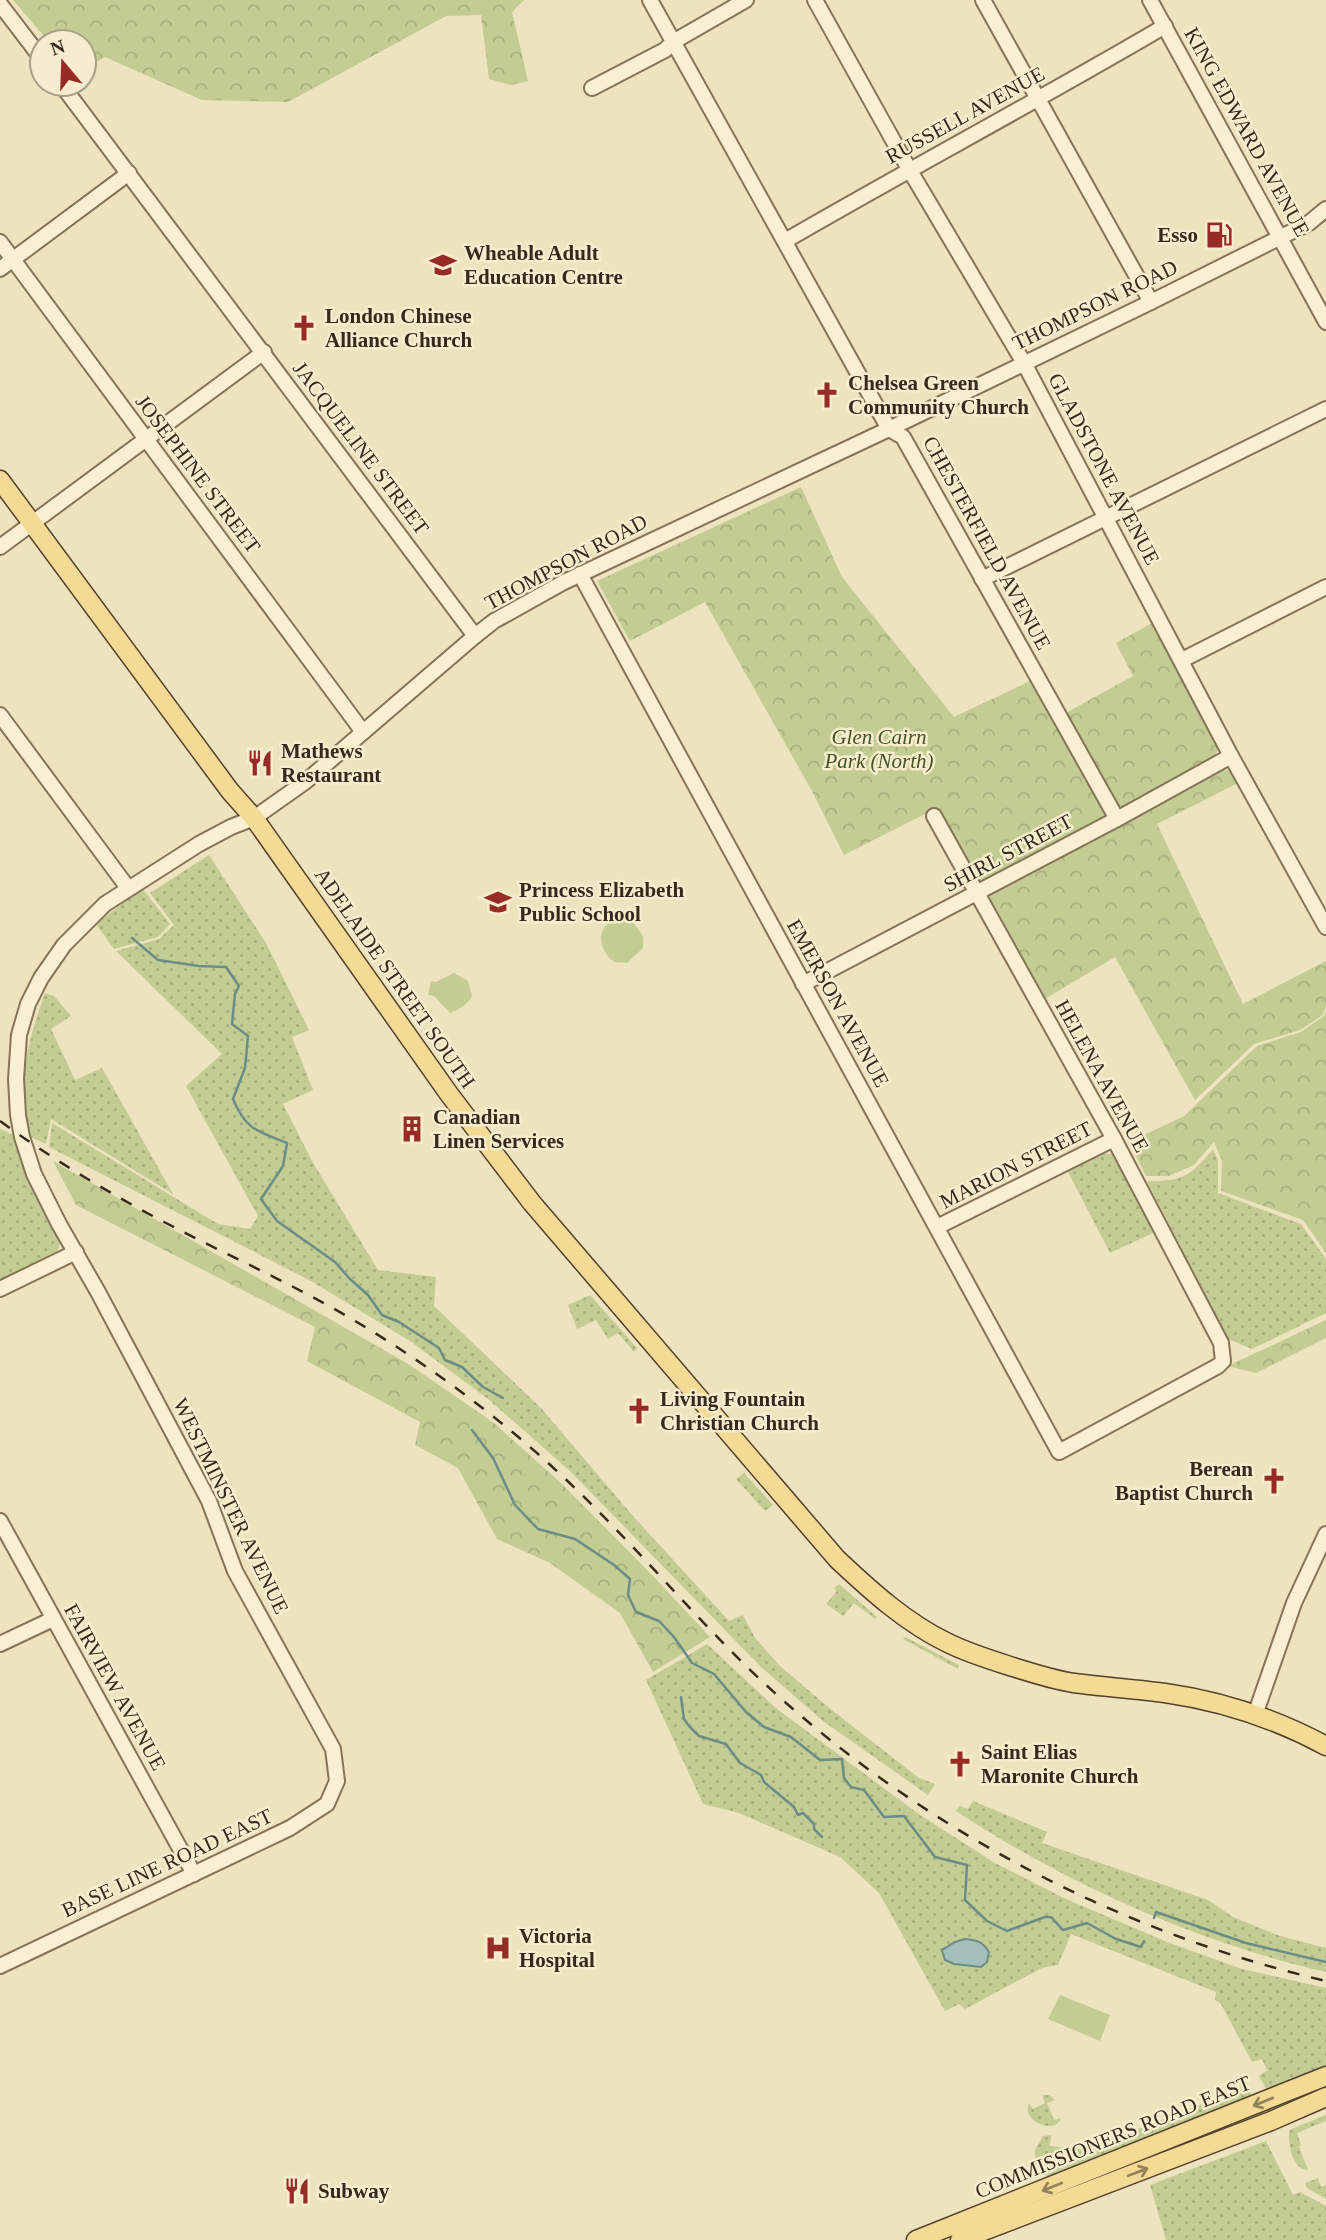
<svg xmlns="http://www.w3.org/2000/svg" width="1326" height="2240" font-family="Georgia,serif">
<defs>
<pattern id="grass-dots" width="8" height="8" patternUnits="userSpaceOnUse" patternTransform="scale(1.75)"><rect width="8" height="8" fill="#c2cc93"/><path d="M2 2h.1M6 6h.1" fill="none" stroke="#a7af7e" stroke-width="1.8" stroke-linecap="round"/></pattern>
<pattern id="forest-crowns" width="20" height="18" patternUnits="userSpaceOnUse" patternTransform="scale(1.75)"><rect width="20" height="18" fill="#c2cc93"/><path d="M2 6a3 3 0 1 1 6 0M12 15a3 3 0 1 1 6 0" fill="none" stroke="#a7af7e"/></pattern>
</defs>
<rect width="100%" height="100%" fill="#eee3bf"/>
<g fill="url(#grass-dots)">
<polygon points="209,855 266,943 309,1030 292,1037 313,1090 283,1104 312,1161 378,1270 436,1277 434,1306 541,1408 632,1515 729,1621 743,1615 755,1638 780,1666 828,1707 919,1778 935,1784 928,1795 823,1721 761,1667 571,1472 488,1399 410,1341 311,1281 49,1147 52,1123 218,1224 250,1229 258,1216 186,1086 222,1054 116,951 159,939 174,925 150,893"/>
<polygon points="142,888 170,924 158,937 114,949 96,924"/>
<path d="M45 993 54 996 71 1016 51 1029 75 1080 102 1068 173 1194 51 1119 46 1144 31 1137C17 1081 26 1046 45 993Z"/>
<polygon points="0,1129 14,1135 27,1172 61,1242 57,1251 0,1280"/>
<path d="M1213 1149 1218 1160V1193L1301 1224 1326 1259V1313L1252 1349 1228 1339 1147 1181C1182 1182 1191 1176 1213 1149Z"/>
<polygon points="1101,1153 1116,1155 1155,1232 1110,1253 1067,1170"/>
<polygon points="590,1295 637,1348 634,1352 618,1333 608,1339 596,1320 577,1329 568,1305"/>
<polygon points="744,1473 773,1505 765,1511 736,1479"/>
<polygon points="839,1584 877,1617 875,1619 854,1603 843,1616 826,1604 837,1591 834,1588"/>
<polygon points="905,1637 959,1665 958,1669 903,1639"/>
<polygon points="707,1644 777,1709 920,1815 995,1863 1066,1899 1167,1942 1242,1969 1326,1988 1326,2070 1277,2091 1266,2089 1259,2076 1267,2070 1262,2059 1252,2062 1221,2004 1215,2000 1216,1992 1071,1934 1058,1965 1042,1968 965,2009 959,2004 945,2011 879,1893 840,1857 739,1813 703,1804 646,1680"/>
<path d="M973 1801 1047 1832 1042 1843 1208 1900 1233 1917 1280 1936 1326 1948V1972C1198 1943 1065 1883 956 1811L960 1806 968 1809Z"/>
<polygon points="1238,2080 1247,2082 1251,2094 1249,2100 1058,2178 1047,2176 1036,2166 1035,2150 1043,2136 1051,2135 1050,2146 1078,2149 1092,2147 1241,2089"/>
<path d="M1042 2095H1049L1055 2100 1047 2103 1054 2120 1061 2118C1055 2136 1020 2120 1029 2103L1033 2109 1045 2103Z"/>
<path d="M1326 2115V2121L1297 2133 1301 2145 1299 2147 1308 2170C1292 2170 1288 2144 1289 2130Z"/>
<polygon points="1266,2141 1293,2195 1300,2192 1326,2206 1326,2240 1166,2240 1150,2185"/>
<polygon points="1318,2178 1321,2187 1326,2185 1326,2199 1307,2188 1305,2183"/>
</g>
<g fill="url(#forest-crowns)">
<polygon points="13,0 524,0 512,12 528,81 511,85 489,79 481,15 446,16 288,102 202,100 105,57 84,70 84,42 49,42"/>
<polygon points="801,487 842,577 954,717 1030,681 1053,720 1133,676 1116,643 1154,622 1217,741 1217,751 1212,760 986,882 976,879 935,809 844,855 812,791 705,602 630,641 597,581"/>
<polygon points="1223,770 1233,771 1240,782 1157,824 1243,1004 1326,961 1326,1006 1323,1015 1300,1030 1254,1044 1195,1100 1115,957 1043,1000 990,904 990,895 1027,872"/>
<polygon points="1326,1011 1326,1253 1303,1220 1221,1191 1222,1161 1214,1142 1194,1165 1169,1176 1146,1176 1129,1142 1184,1116 1257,1046 1301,1032 1324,1016"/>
<polygon points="53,1161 410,1365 494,1423 561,1483 653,1576 710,1637 653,1672 620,1613 550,1563 497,1539 458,1468 415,1445 420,1422 307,1361 315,1327 76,1205"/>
<polygon points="1326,1320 1326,1338 1256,1373 1228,1366"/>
</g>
<g fill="#c2cc93">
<path d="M628 915 643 936V948L627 963C623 962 619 963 615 962 610 960 606 954 604 950 595 930 609 918 628 915Z"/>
<path d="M454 973 468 981 472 996C467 1005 460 1009 450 1013L434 996 428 995 431 981 436 982Z"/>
<polygon points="1060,1995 1110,2015 1100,2041 1048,2019"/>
</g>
<path fill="#a3c0b9" stroke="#6a8e87" stroke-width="2" d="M965 1939C977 1940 983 1942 989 1952L987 1962 981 1967 954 1964 945 1960 942 1950 955 1942Z"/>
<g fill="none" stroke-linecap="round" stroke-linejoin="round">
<g stroke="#6a8e87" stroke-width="2.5">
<path d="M132 938 158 960 199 966 226 967 239 986 235 994 232 1024 248 1036 245 1068 233 1099C246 1130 257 1131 287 1143L283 1166 261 1199 277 1221 335 1262 350 1279 368 1295 382 1315 399 1322 439 1348 445 1360 462 1367 483 1387 503 1398"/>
<polyline points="472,1430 493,1458 515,1505 538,1529 575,1539 614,1565 630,1579 628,1595 636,1612 659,1621 674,1637 692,1663 714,1674 746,1712 764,1727 791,1737 820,1760 842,1759 844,1778 851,1787 864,1790 884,1817 904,1816 935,1857 967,1865 965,1900 987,1921 1007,1931 1045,1917 1051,1917 1063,1930 1087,1923 1116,1939 1141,1947 1144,1941"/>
<polyline points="681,1697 684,1719 689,1726 699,1736 726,1744 740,1763 761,1775 764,1782 794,1807 798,1815 803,1813 814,1824 814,1829 822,1837"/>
<polyline points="1154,1918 1156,1912 1246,1943 1326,1962"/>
</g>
<g stroke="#877357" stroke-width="18">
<g id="minor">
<polyline points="650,0 889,429 903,437 1117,819"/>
<polyline points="815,0 909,169 1024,363 1231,756 1326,927"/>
<polyline points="983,0 1151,302"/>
<polyline points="1150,0 1326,322"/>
<polyline points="0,4 42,59"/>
<polyline points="61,84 475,636"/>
<polyline points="592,88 665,50 673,42 746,0"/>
<path d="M785 241C911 168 1039 100 1165 26"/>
<polyline points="0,242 363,732"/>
<polyline points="0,269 129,173"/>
<polyline points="0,547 264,352"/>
<polyline points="580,574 1059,1452 1218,1366 1223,1361 1221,1343 1114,1139 934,816"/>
<polyline points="982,579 1326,409"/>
<polyline points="1182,660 1326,587"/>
<polyline points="0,715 128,888"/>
<polyline points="803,984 1117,819 1231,756"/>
<polyline points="937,1227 1114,1139"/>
<polyline points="0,1289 76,1252"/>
<polyline points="0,1521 194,1874"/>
<polyline points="0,1644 53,1619"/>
<polyline points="1255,1715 1294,1603 1326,1534"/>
<polyline points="0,1966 290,1828 327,1804 337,1781 333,1749 235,1571 209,1501 98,1292 59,1224 34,1174 22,1137 18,1115 16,1079 19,1035 28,1004 41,978 64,945 105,904 199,844 231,827 254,818 305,782 475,636 494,621 564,582 889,429 1151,302 1309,223 1326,209"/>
</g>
</g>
<g stroke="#54412c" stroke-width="21">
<g id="major">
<path d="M0 480 230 791 254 818 449 1094 532 1203 837 1559C870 1590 906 1623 948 1643 968 1653 991 1660 1013 1667 1032 1673 1054 1680 1074 1683 1104 1687 1135 1689 1165 1693 1221 1701 1276 1719 1326 1746"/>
<polyline points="916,2240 1326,2076"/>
<polyline points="960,2240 1271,2121 1326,2097"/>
</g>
</g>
<use href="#minor" stroke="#f9f0d2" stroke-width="14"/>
<use href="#major" stroke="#f3db96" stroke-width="18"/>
<path stroke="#362a1c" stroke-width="2.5" stroke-dasharray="12 12" stroke-linecap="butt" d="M0 1121C52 1159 107 1192 164 1222 219 1251 275 1276 329 1306 376 1332 421 1362 464 1394 511 1429 556 1468 597 1510 648 1561 695 1616 747 1667 907 1821 1110 1930 1326 1981"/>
</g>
<defs><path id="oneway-shaft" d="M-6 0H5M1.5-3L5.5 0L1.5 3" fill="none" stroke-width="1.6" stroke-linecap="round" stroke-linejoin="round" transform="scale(1.75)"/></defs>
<g stroke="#948259">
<use href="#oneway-shaft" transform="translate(1263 2102) rotate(158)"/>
<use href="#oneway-shaft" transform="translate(1138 2172) rotate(-21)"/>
<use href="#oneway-shaft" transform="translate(1052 2187) rotate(158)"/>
</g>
<defs>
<g id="fuel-bare" transform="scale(2.1)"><path d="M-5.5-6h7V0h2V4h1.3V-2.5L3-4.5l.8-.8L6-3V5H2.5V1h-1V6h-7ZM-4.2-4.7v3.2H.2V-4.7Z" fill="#972c27" stroke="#f6edcf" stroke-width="2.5" paint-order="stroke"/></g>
<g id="school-bare" transform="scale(2.1)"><path d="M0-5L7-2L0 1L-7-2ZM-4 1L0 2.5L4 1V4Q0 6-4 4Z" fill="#972c27" stroke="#f6edcf" stroke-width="2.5" paint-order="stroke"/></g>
<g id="church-bare" transform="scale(2.1)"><path d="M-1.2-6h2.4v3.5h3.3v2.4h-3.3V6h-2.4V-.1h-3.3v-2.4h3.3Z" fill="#972c27" stroke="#f6edcf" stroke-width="2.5" paint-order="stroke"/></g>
<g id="restaurant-bare" transform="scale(2.1)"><path d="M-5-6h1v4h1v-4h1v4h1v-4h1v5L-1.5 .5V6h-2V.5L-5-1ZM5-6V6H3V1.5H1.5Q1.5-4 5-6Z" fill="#972c27" stroke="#f6edcf" stroke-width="2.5" paint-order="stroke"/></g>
<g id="building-bare" transform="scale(2.1)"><path d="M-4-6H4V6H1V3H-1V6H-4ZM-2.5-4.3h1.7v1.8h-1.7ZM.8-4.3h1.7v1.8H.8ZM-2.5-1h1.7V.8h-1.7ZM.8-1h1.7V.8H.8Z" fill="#972c27" stroke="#f6edcf" stroke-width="2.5" paint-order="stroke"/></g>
<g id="hospital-bare" transform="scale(2.1)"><path d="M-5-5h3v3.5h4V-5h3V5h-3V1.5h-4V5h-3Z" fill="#972c27" stroke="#f6edcf" stroke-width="2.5" paint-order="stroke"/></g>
</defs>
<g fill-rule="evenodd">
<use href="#fuel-bare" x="1219" y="235"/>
<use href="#school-bare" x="443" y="265"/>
<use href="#church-bare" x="304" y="328"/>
<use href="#church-bare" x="827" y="395"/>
<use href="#restaurant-bare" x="260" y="763"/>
<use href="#school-bare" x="498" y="902"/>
<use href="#building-bare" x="412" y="1129"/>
<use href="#church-bare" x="639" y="1411"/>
<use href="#church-bare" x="1274" y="1481"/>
<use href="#church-bare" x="960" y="1764"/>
<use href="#hospital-bare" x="498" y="1948"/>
<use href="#restaurant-bare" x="297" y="2191"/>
</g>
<g text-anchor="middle" stroke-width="5" stroke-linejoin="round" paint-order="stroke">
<g font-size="21" fill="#362a1c" stroke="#f6edcf">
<text transform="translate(965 115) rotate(-29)" y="7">RUSSELL AVENUE</text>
<text transform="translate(1247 132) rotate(61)" y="7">KING EDWARD AVENUE</text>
<text transform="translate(1095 305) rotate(-26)" y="7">THOMPSON ROAD</text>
<text transform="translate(361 448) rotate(53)" y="7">JACQUELINE STREET</text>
<text transform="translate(1104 469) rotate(62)" y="7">GLADSTONE AVENUE</text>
<text transform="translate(198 474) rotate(53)" y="7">JOSEPHINE STREET</text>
<text transform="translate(987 543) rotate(61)" y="7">CHESTERFIELD AVENUE</text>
<text transform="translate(566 562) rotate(-28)" y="7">THOMPSON ROAD</text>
<text transform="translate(1008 853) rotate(-28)" y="7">SHIRL STREET</text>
<text transform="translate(395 978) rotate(55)" y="7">ADELAIDE STREET SOUTH</text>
<text transform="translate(838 1003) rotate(61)" y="7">EMERSON AVENUE</text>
<text transform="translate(1102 1076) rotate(61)" y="7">HELENA AVENUE</text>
<text transform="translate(1016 1165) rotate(-27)" y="7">MARION STREET</text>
<text transform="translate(231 1506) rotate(64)" y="7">WESTMINSTER AVENUE</text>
<text transform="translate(115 1687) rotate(61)" y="7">FAIRVIEW AVENUE</text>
<text transform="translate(167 1863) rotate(-25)" y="7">BASE LINE ROAD EAST</text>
<text transform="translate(1113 2137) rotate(-22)" y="7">COMMISSIONERS ROAD EAST</text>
</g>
<g font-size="21" font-weight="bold" fill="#362a1c" stroke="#f6edcf" text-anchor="start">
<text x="1198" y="242" text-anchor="end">Esso</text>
<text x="464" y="260">Wheable Adult<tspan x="464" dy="24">Education Centre</tspan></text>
<text x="325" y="323">London Chinese<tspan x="325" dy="24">Alliance Church</tspan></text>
<text x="848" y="390">Chelsea Green<tspan x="848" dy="24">Community Church</tspan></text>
<text x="281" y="758">Mathews<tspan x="281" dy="24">Restaurant</tspan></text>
<text x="519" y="897">Princess Elizabeth<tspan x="519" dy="24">Public School</tspan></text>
<text x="433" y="1124">Canadian<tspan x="433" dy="24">Linen Services</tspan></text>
<text x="660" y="1406">Living Fountain<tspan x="660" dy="24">Christian Church</tspan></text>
<text x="1253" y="1476" text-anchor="end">Berean<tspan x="1253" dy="24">Baptist Church</tspan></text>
<text x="981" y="1759">Saint Elias<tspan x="981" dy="24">Maronite Church</tspan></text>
<text x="519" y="1943">Victoria<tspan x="519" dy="24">Hospital</tspan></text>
<text x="318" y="2198">Subway</text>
</g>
<g font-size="21" font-style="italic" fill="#445322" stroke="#f6edcf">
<text x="879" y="744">Glen Cairn<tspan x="879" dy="24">Park (North)</tspan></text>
</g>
</g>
<g transform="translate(63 63) rotate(341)"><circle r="33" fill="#f6edcf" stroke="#a99f87" stroke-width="2"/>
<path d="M0-5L12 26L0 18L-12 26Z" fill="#972c27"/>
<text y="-10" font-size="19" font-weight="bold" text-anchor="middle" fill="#362a1c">N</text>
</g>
</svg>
